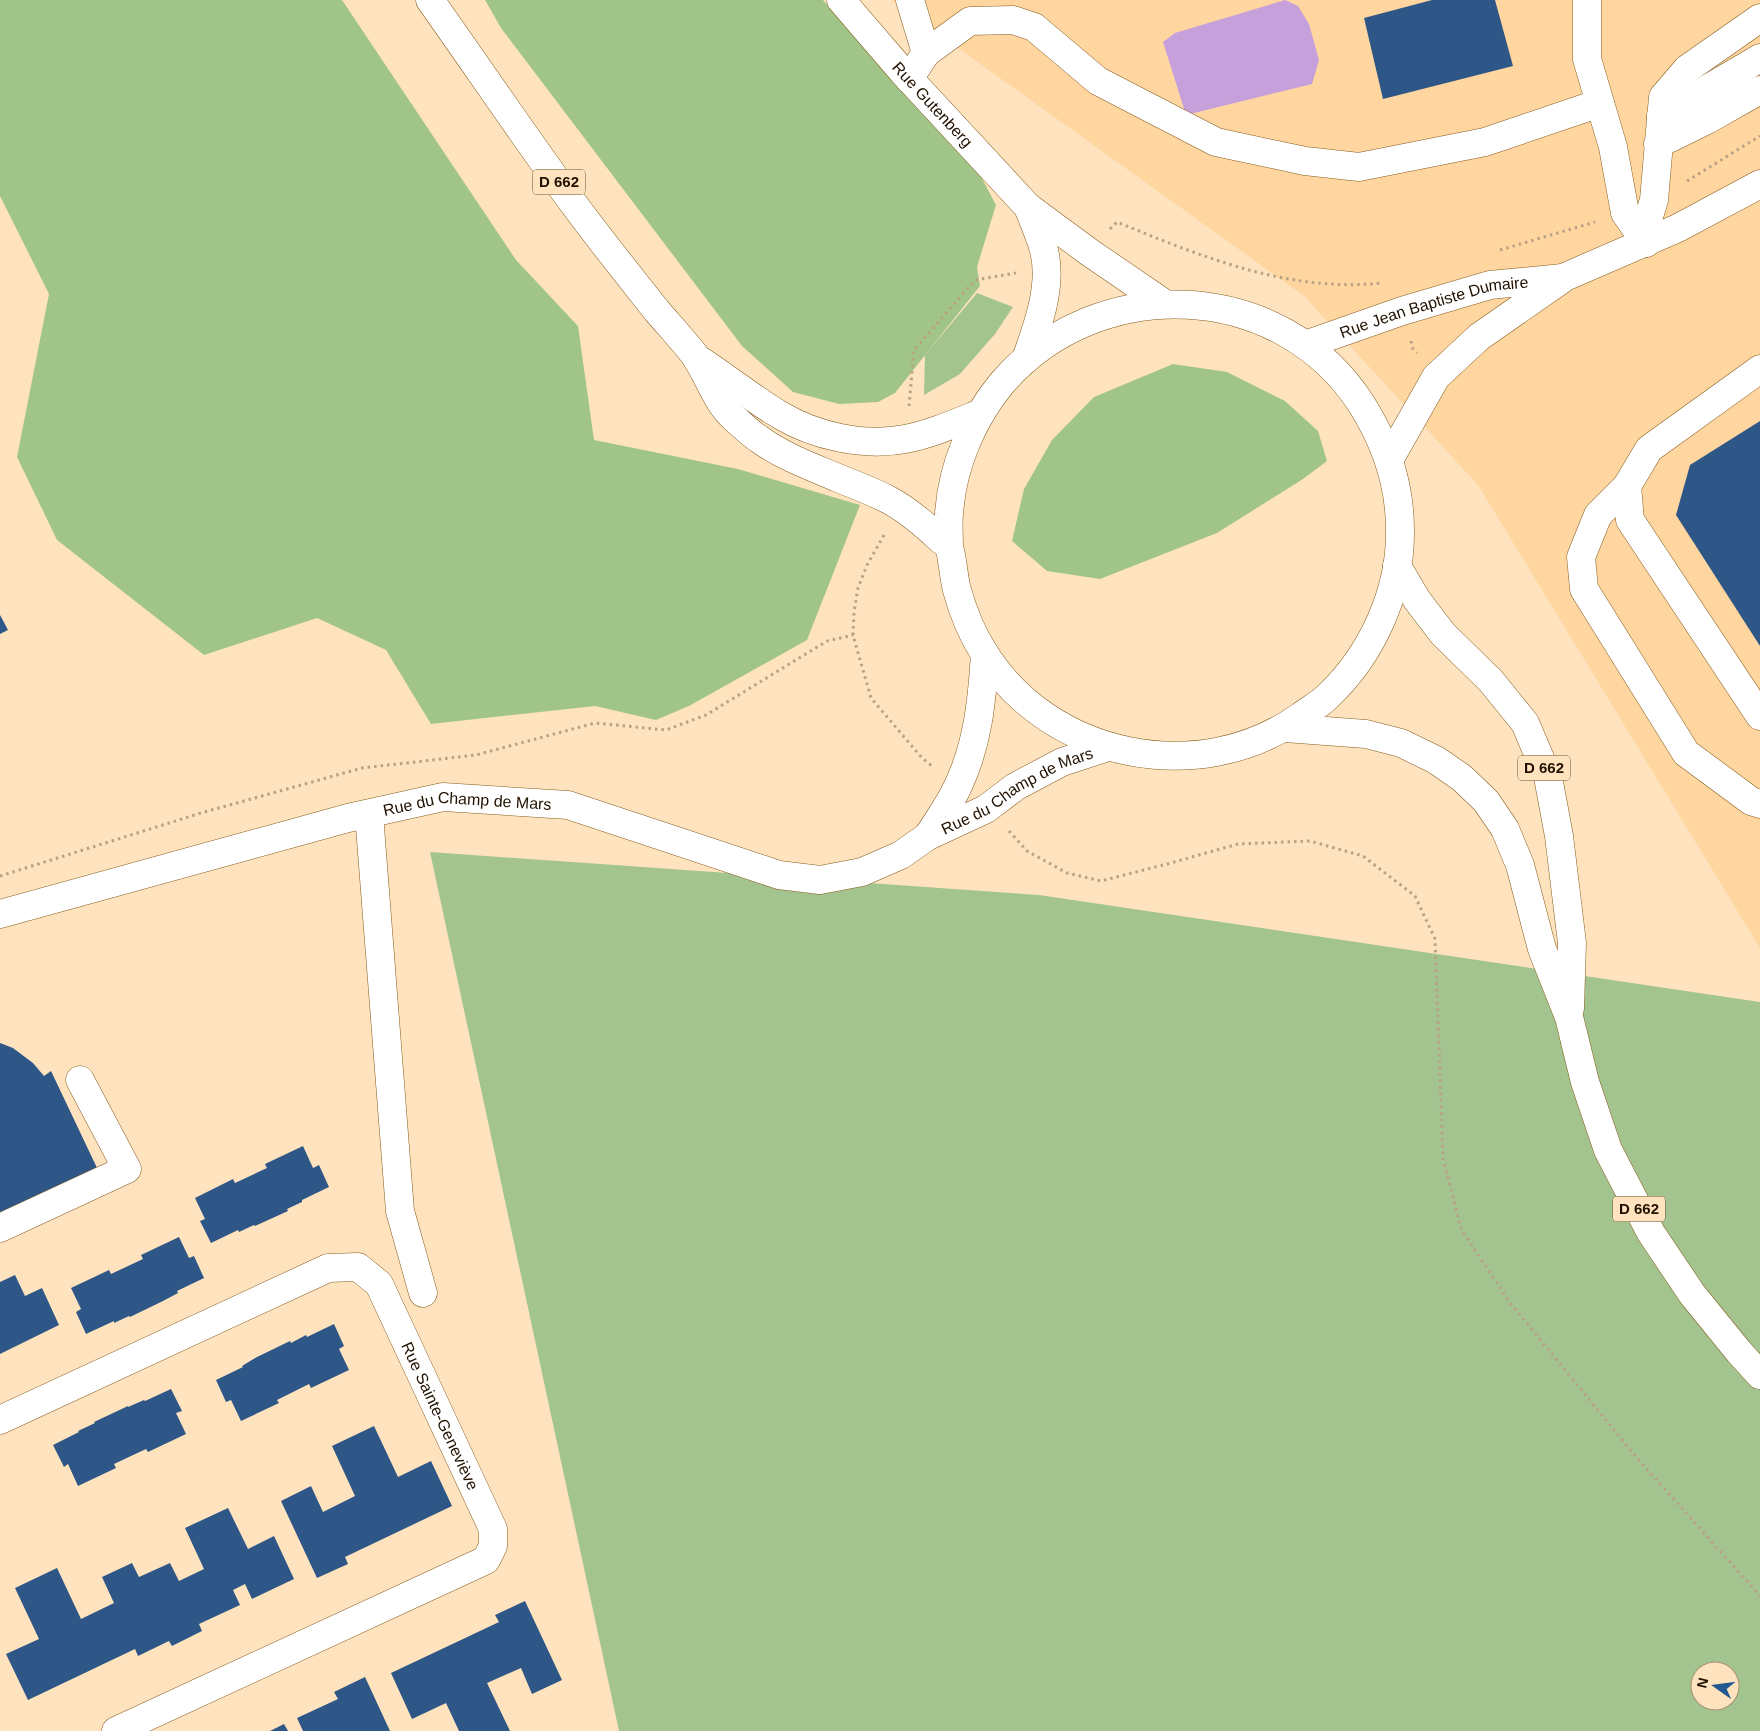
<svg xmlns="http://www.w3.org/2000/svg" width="1760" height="1731" font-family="Arial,sans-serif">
<rect width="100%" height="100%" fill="#ffe3bf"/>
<polygon fill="#ffd5a0" points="891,0 1760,0 1760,948 1478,485 1304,296"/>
<g fill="#a4c48f" fill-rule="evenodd">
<polygon points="977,293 1013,307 995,334 960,374 924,395 925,355"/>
<path d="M430 852 1039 895 1760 1002V1731H619ZM1700 1671H1730V1701H1700Z"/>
</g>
<g fill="#a1c589">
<polygon points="0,0 342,0 516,260 578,326 594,440 738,469 860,505 807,640 689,706 656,720 595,706 431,724 386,650 317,618 204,655 57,540 17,457 49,294 0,196"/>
<polygon points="485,0 823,0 978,171 996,205 977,267 980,286 895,393 878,402 839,404 793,392 742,346 501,28"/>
<polygon points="1173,364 1227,372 1285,401 1318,431 1327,461 1303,479 1217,533 1100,579 1047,571 1012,541 1024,489 1052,440 1094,397"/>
</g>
<polygon fill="#c5a0da" points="1285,0 1298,6 1309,24 1319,60 1312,84 1186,115 1163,42 1175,33"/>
<g fill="#2e5787">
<polygon points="1432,0 1495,0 1513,66 1383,99 1364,18"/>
<polygon points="1760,421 1760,646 1676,515 1690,465"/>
<polygon points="0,615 8,630 0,634"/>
<polygon points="0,1043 13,1048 33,1063 44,1076 51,1071 98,1170 0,1217"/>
<polygon points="303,1146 313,1168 319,1165 329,1187 302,1200 302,1202 287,1209 288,1211 255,1226 254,1225 239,1232 238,1230 211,1243 200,1221 205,1219 195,1198 233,1179 235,1183 267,1168 265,1164"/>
<polygon points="179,1237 189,1258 194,1256 204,1278 177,1291 178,1293 163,1301 130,1317 129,1316 114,1323 114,1321 86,1334 76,1312 81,1309 71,1288 109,1270 111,1274 143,1259 141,1255"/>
<polygon points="15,1275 25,1296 42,1288 59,1325 0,1354 0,1282"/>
<polygon points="334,1324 344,1346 339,1349 349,1370 311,1388 309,1384 277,1400 279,1403 241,1421 231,1400 226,1402 216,1380 243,1367 242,1366 257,1357 290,1341 291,1343 306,1335 307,1337"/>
<polygon points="171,1389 182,1411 176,1413 186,1434 148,1452 146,1449 114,1464 116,1468 78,1486 68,1464 64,1467 53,1445 79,1432 78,1431 95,1423 94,1422 128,1406 128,1407 144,1400 145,1401"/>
<polygon points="374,1426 398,1477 431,1461 452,1506 345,1557 348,1564 317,1578 281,1501 311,1486 323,1512 355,1496 332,1446"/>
<polygon points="228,1508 248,1549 274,1536 294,1579 252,1599 245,1584 233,1590 240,1605 199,1624 202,1631 172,1646 169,1641 138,1656 135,1649 28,1700 6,1654 39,1639 15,1588 57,1568 81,1619 114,1603 102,1577 132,1563 139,1577 170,1563 179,1581 204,1569 185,1528"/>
<polygon points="525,1601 562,1680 532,1694 521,1668 487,1683 510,1731 459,1731 446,1703 412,1719 391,1673 499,1622 495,1615"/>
<polygon points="365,1677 390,1731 303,1731 297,1718 338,1699 334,1692"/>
<polygon points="284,1724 288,1731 270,1731"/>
</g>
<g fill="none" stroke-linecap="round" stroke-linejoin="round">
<g stroke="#855c1d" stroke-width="29">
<g id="minor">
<path id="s1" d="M841 0 902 71 1028 207 1089 252 1165 304"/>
<polyline points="910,0 926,53"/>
<polyline points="1587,0 1587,59 1613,147 1625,213 1646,243"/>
<polyline points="909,79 926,53 970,21 1013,20 1034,27 1098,81 1216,142 1305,161 1359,167 1485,142 1600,103"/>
<polyline points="1661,116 1760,58"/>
<polyline points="1658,144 1707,120 1760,90"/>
<polyline points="1646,243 1649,216 1654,200 1663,97 1687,69 1760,18"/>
<path id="s2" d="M1305 345 1402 311 1490 285 1563 278"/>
<path d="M1026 359C1038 326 1054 282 1043 247 1039 233 1033 220 1028 207"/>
<polyline points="1760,369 1649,449 1627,486 1630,520 1760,716"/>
<polyline points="1389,460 1436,377 1479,337 1565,277 1678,228 1760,184"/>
<polyline points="1627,486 1598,515 1581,557 1584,589 1686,753 1751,801 1760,804"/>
<polyline points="369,814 400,1211 423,1293"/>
<path d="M928 836C938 820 950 804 958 786 978 744 982 700 985 654"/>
<path id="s3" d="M0 914 348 818 443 797 568 805 779 875 820 880 862 872 901 855 928 836 986 809 1015 787 1062 762 1108 747"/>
<polyline points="0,1228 127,1169 80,1080"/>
<path id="s4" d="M0 1420 328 1268 358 1267 379 1284 493 1529V1546L486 1560 116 1731"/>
</g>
</g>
<g stroke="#855c1d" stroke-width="29">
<g id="major">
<path d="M430 0C479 69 526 139 576 207 602 242 630 277 657 311 669 325 682 339 693 353 708 373 715 401 734 418 742 425 750 433 759 439 782 456 812 467 838 478 855 485 872 491 889 500 908 510 925 525 941 540 944 542 947 544 949 547 952 553 954 581 957 590 963 612 971 632 983 651 1048 758 1199 789 1301 716 1309 710 1320 704 1327 697 1372 655 1401 591 1400 530 1400 485 1386 443 1362 405 1282 279 1098 271 1002 383 972 419 952 467 949 514 948 524 949 536 949 547"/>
<path d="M701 361C727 378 753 399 780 415 815 436 864 447 905 439 931 434 956 423 981 413"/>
<polyline points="1397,566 1417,600 1443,634 1491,681 1525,723 1548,777 1559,836 1572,943 1570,1008"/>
<polyline points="1285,728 1366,734 1401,743 1436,760 1462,778 1486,801 1505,829 1520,865 1542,949 1569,1017 1585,1082 1608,1150 1651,1233 1692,1294 1739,1352 1760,1375"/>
</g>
</g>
<g stroke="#b9a183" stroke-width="3" stroke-dasharray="2.5 4" stroke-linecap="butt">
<polyline points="1687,181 1760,136"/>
<path d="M1110 229 1117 222C1200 256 1289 293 1381 283"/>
<polyline points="1500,250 1595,222"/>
<polyline points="1411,341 1413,349 1417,353"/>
<polyline points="909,406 914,350 975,280 1016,273"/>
<polyline points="884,535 867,565 858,588 854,612 853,635 871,698 922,758 932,766"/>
<polyline points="1009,831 1027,851 1067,873 1101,881 1167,864 1238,844 1310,841 1363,856 1415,896 1435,939 1443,1158 1461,1229 1511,1304 1637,1458 1760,1596"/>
<polyline points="0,876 201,813 362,768 476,755 595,723 666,730 706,715 827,641 853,635"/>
</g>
<use href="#minor" stroke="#fff" stroke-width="28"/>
<use href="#major" stroke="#fff" stroke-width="28"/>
</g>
<g text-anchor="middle" stroke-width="5" stroke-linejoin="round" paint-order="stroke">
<g fill="#ffe3bf" stroke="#645039" stroke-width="1">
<rect x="533" y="169.5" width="52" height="25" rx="4"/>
<rect x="1518" y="755.5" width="52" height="25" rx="4"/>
<rect x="1613" y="1196.5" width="52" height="25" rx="4"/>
</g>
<g font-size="15" font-weight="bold" fill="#211100">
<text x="559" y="187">D 662</text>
<text x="1544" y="773">D 662</text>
<text x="1639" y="1214">D 662</text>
</g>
<g font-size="16" fill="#211100" stroke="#ffe3bf">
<text dy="6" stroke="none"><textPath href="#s1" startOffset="139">Rue Gutenberg</textPath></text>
<text dy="6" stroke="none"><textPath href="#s2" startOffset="135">Rue Jean Baptiste Dumaire</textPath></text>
<text dy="6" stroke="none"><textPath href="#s3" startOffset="1066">Rue du Champ de Mars</textPath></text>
<text dy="6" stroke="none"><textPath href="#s3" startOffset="482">Rue du Champ de Mars</textPath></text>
<text dy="6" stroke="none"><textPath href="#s4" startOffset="564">Rue Sainte-Geneviève</textPath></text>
</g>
</g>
<g transform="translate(1715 1686) rotate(284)"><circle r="24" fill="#ffe3bf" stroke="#a68f73"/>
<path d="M0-4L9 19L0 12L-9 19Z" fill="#245891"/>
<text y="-8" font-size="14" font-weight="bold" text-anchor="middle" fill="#211100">N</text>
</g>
</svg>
